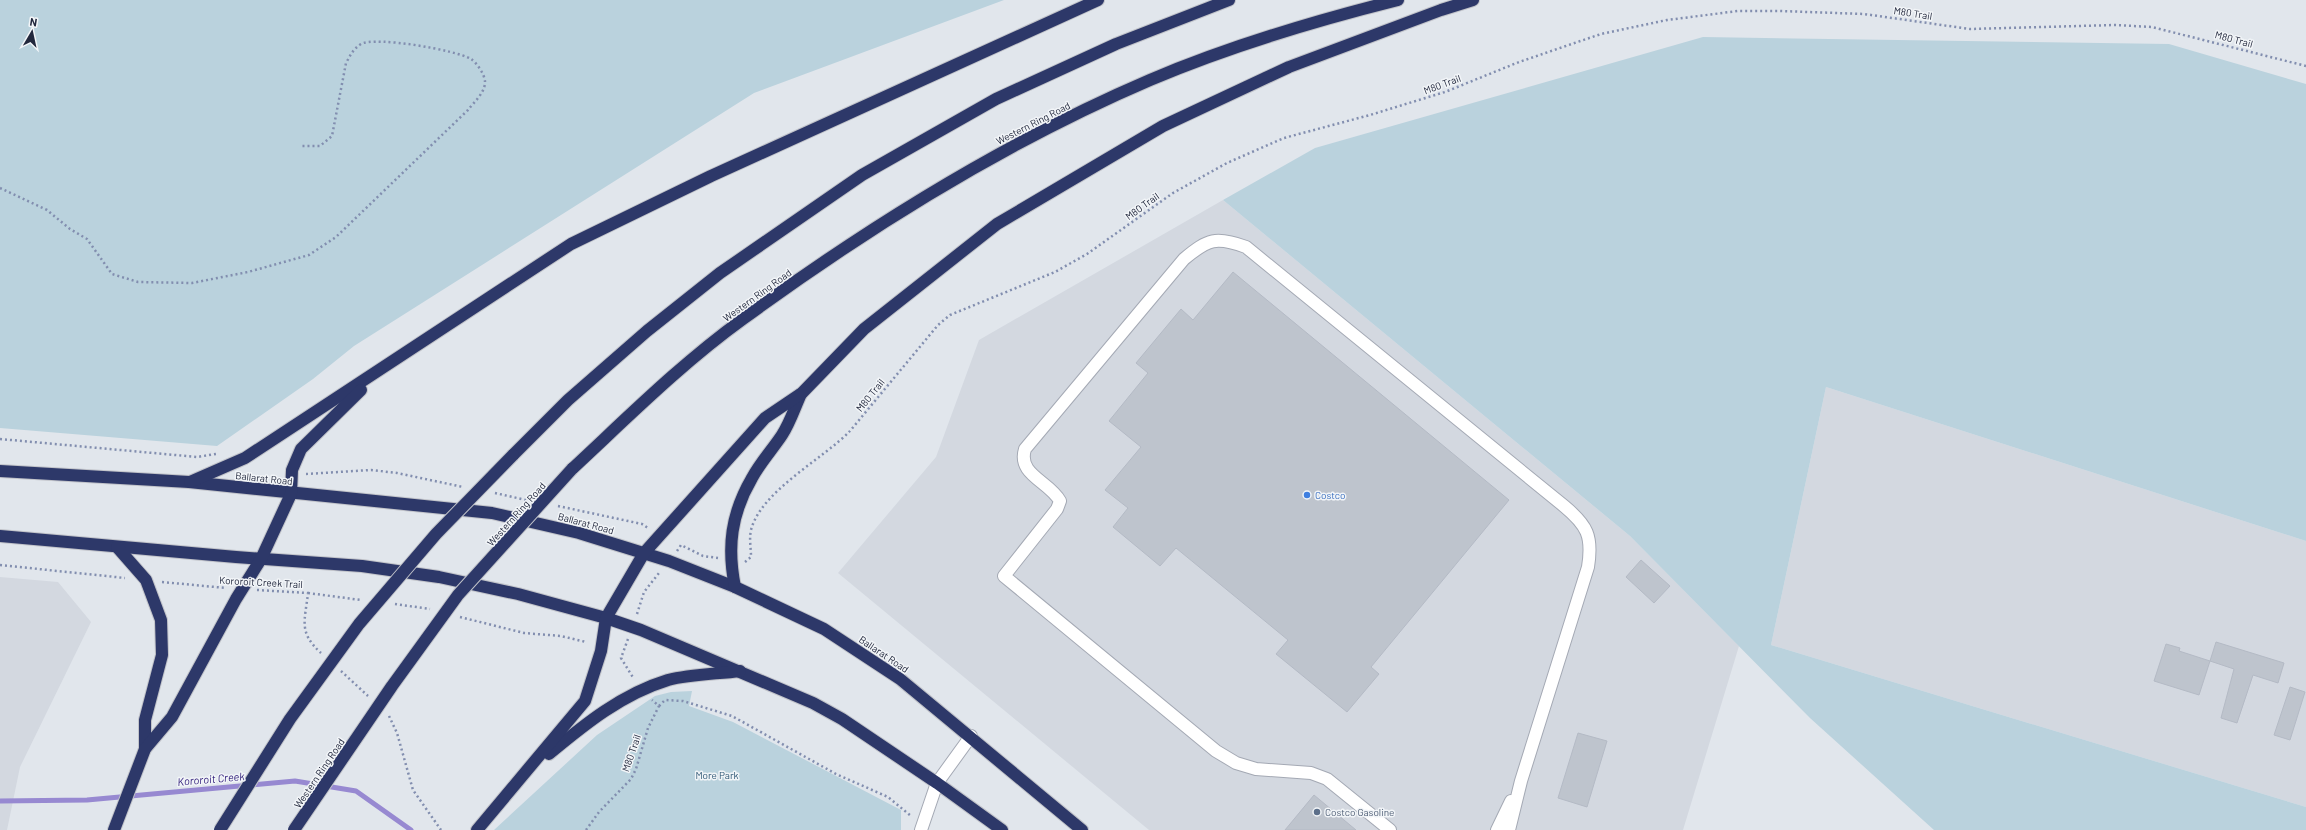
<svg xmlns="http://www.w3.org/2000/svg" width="2306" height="830" font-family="Barlow,sans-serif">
<rect width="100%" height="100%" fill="#e1e6ec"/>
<g fill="#d3d8e0">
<polygon points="1223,200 1630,536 1739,646 1683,830 1149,830 838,573 936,457 979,340"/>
<polygon points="1826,387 2306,541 2306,807 1771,645"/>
<polygon points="0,577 58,582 91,622 20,767 7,830 0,830"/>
</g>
<g fill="#bad2dd">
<polygon points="0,0 1004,0 754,93 354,346 313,379 217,446 0,428"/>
<polygon points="1703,37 2169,44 2306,84 2306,541 1826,387 1771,645 2306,807 2306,830 1934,830 1810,718 1630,536 1223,200 1315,148"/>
<polygon points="692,691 689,706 733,722 901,810 901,830 494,830 597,735 655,696 671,692"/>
</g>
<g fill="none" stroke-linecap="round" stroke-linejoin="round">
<polyline stroke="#9789d1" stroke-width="5" points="0,801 87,800 295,781 356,791 411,830"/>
</g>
<g fill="#bec4cd" stroke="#b4bac5">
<polygon points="1233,272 1509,500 1371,667 1379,674 1347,712 1276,654 1288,640 1176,548 1160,566 1113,527 1128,508 1105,490 1141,447 1109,421 1148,373 1136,363 1181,309 1193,320"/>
<polygon points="1641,560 1670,586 1654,603 1626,577"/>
<polygon points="2216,642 2284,663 2278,683 2253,675 2237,723 2221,718 2234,669 2210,661"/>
<polygon points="2166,644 2180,648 2179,651 2210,661 2199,695 2154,681"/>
<polygon points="2290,687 2305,692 2290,740 2274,735"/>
<polygon points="1578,733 1607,741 1587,807 1558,798"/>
<polygon points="1314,795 1356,830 1285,830"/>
</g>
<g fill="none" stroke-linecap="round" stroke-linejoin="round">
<g stroke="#a4a9b4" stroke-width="14">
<g id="minor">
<polyline points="921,830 937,783 971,736"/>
<path d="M1390 830 1327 779 1311 773 1256 769 1236 763 1216 751 1004 576 1057 509 1060 501C1049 481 1017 475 1025 449L1184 259C1208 239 1216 236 1246 247L1564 506C1587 525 1593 536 1588 567L1521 781 1509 830"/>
<polyline points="1497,830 1511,801"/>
</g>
</g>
<g stroke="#c1c3c9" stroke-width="14">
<g id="highway">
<polyline points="513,455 568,400 647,331 720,273 862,175 996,99 1116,44 1229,0"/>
<path d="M572 469C627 418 682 363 743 319 870 226 1005 142 1150 80 1230 46 1314 21 1398 0"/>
<polyline points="0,471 189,482 492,513 579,533 669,561 735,587 824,629 900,679 1082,830"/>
<polyline points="190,482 245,458 571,244 711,176 1098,0"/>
<polyline points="0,536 236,557 362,566 439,577 518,594 606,618 641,630 813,703 842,719 937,783 1002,830"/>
<polyline points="117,547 146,580 161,620 162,655 145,720 145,749"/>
<path d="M735 587C727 547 731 514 752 478 760 463 772 450 782 435 790 423 795 407 801 394"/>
<path d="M549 754C585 724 622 694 668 680 691 674 717 674 740 671"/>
<polyline points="114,830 145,749 172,717 236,599 261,559 291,494 292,470 301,449 361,390"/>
<polyline points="477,830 585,701 601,651 606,618 644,553 765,418 802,393 864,329 997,224 1163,126 1289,67 1441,10 1473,0"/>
</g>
</g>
<g stroke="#828eaf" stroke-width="2.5" stroke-dasharray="2 3" stroke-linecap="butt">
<path d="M0 188 47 210 70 229 87 239 112 274 138 282 192 283 248 272 309 255 336 237 468 110C474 102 485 93 485 82 485 75 477 63 471 59 456 50 375 36 361 44 353 49 350 56 346 63L332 136 320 146H302"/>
<polyline points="0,439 197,457 216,454"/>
<polyline points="306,474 371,470 397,473 463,487"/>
<polyline points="495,493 526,500"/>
<polyline points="558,506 642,524 648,528"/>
<polyline points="677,551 681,545 703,556 718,558"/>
<path d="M745 562 751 557C751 548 749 539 751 530 761 491 823 459 850 431L938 325 950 315 1055 272 1087 254 1173 193 1227 163 1284 138 1370 115 1445 92 1519 62 1601 34 1667 20 1738 11H1780L1864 14 1970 29 2115 25 2152 27 2306 66"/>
<polyline points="0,565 125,578"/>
<polyline points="162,582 226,588"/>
<path d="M257 590 308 593C305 621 298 632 321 653"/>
<polyline points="308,593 361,600"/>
<polyline points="395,604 430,609"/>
<polyline points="637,614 644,592 659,573"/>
<polyline points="460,617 524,633 561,636 586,642"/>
<polyline points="628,639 621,658 634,679"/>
<polyline points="341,671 368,696"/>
<polyline points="659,706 665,700 683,701 732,716 836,774 888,797 911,816"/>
<polyline points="389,716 397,733 413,790 441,830"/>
<polyline points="586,830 599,812 631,779 636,769 648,728 659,706 652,700"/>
</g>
<use href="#minor" stroke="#fff" stroke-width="12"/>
<use href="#highway" stroke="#2d3869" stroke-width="12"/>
<g stroke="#c1c3c9" stroke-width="14" stroke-linecap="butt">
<g id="highway-bridge">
<polyline points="220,830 290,719 359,624 436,534 513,455"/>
<polyline points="294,830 392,686 458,595 572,469"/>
</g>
</g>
<use href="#highway-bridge" stroke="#2d3869" stroke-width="12"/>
</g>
<circle fill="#3f7fe0" stroke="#f2f5f8" stroke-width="1.5" cx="1307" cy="495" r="4"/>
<circle fill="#5c6f8a" stroke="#f2f5f8" stroke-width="1.5" cx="1317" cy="812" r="4"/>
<g text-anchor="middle" stroke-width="3" stroke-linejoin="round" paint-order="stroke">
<g font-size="10" fill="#22283d" stroke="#f2f5f8">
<text transform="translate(1913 13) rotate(9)" y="4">M80 Trail</text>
<text transform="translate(2234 39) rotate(15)" y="4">M80 Trail</text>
<text transform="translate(1442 84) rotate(-20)" y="4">M80 Trail</text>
<text transform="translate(1033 123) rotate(-27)" y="4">Western Ring Road</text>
<text transform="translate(1142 206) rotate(-36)" y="4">M80 Trail</text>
<text transform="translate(757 295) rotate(-36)" y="4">Western Ring Road</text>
<text transform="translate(870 395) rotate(-51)" y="4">M80 Trail</text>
<text transform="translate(264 478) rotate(6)" y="4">Ballarat Road</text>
<text transform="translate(516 514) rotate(-48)" y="4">Western Ring Road</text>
<text transform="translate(586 523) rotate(15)" y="4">Ballarat Road</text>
<text transform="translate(261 582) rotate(3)" y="4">Kororoit Creek Trail</text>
<text transform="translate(884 654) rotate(34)" y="4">Ballarat Road</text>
<text transform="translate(631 753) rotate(-71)" y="4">M80 Trail</text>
<text transform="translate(319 773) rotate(-56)" y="4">Western Ring Road</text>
</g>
<g font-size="10" fill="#366cbe" stroke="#f2f5f8" text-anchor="start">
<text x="1315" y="499">Costco</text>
</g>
<g font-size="10" fill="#2c5573" stroke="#f2f5f8">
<text x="717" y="779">More Park</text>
</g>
<g font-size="10" fill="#4e5e75" stroke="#f2f5f8" text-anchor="start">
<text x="1325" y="816">Costco Gasoline</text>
</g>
<g font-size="11" font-style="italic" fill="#2f1c79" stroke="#f2f5f8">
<text transform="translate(211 779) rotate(-5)" y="4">Kororoit Creek</text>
</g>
</g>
<g transform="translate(32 32) rotate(9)" stroke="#f2f5f8" stroke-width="3" paint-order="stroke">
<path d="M0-3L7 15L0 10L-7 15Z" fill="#22283d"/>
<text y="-6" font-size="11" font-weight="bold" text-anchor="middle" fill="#22283d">N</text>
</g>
</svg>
